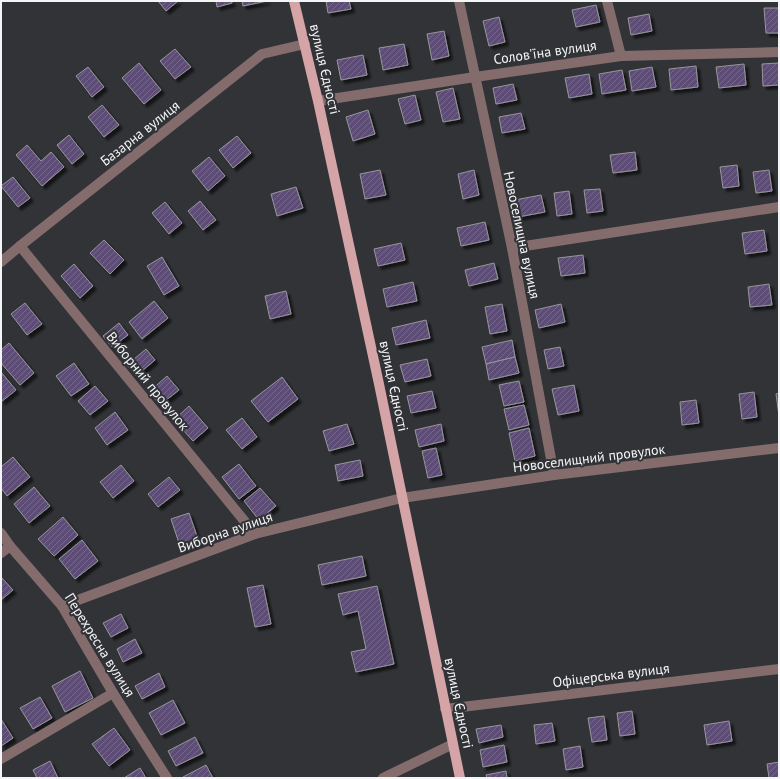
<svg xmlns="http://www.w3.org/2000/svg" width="780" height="779" font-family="'PT Sans',sans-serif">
<defs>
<pattern id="building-hatch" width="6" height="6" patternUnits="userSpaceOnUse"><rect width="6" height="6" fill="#5d4e76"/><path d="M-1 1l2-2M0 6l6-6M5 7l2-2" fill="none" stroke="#75688a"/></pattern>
<filter id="shadow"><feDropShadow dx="3.5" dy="3.5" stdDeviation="1" flood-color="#0009"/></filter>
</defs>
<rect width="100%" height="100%" fill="#323337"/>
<g fill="url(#building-hatch)" stroke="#97969b" filter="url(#shadow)">
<polygon points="158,1 178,1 166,11"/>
<polygon points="216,1 232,1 232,3 217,7"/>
<polygon points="242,1 267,1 243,6"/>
<polygon points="326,1 349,1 351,9 328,13"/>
<polygon points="596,5 600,22 576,27 572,10"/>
<polygon points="764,8 779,8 779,33 766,33"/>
<polygon points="649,14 652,31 631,35 628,18"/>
<polygon points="499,17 505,42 489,46 483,21"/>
<polygon points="444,31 449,56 432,60 427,34"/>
<polygon points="404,44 408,65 383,70 379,48"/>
<polygon points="175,49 191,67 175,79 160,61"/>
<polygon points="363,55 367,75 341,80 337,60"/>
<polygon points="139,63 161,90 144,104 122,78"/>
<polygon points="779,63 779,85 763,86 762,64"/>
<polygon points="744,64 746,85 719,88 716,67"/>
<polygon points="696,66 698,87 671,90 669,69"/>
<polygon points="88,67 104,87 92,97 76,76"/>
<polygon points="652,67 656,87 632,91 629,71"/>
<polygon points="622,70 626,90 602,94 599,74"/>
<polygon points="589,74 592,94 569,98 565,78"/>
<polygon points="513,84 517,100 496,104 493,88"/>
<polygon points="453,88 460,119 443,122 436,92"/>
<polygon points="415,95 421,120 405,124 398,99"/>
<polygon points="102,105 119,125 104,137 88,117"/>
<polygon points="368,110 375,134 353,141 346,117"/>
<polygon points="521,113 525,129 502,133 499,117"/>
<polygon points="69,135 84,154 72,164 57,145"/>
<polygon points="237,136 251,153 233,168 219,150"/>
<polygon points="27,145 41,161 51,152 64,167 42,186 16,155"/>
<polygon points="635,152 637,170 613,173 610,155"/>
<polygon points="209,157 225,176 208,191 192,171"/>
<polygon points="737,165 739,186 723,188 720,167"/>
<polygon points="380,170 386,195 365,199 360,174"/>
<polygon points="474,170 479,195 463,199 458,174"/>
<polygon points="769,170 772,191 756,193 753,172"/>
<polygon points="13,177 30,198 18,207 1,186"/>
<polygon points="296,187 303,208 277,216 271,194"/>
<polygon points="600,189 603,211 587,213 584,190"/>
<polygon points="569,191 572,214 557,216 554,193"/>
<polygon points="541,195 545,212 518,217 515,200"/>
<polygon points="200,201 216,220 203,230 188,211"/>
<polygon points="165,202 182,223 169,234 152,213"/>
<polygon points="485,222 489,240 461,246 457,228"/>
<polygon points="764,230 767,251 745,254 742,233"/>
<polygon points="104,240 124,260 110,274 90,253"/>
<polygon points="401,243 405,260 378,266 374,249"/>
<polygon points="583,255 585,273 561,276 558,258"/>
<polygon points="162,257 179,286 164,295 147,266"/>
<polygon points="494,263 498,279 469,286 465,270"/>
<polygon points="74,264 93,286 80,298 61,276"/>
<polygon points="413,282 417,301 387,307 383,289"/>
<polygon points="769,284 772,305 750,307 748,287"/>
<polygon points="286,291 291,314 270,319 265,296"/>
<polygon points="154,301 168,318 142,339 129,322"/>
<polygon points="25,303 42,324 27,335 11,314"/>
<polygon points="502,304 507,331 490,334 485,307"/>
<polygon points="561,304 565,322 539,328 535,310"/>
<polygon points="426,320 430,338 396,345 392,328"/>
<polygon points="119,323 128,335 112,347 103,336"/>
<polygon points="512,340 515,357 486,364 482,347"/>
<polygon points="9,343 34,373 20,385 1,363 1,350"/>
<polygon points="560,347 564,366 548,369 544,350"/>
<polygon points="146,349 155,360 136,376 127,365"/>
<polygon points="515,357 519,373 489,380 486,364"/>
<polygon points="427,359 431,376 405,382 400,365"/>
<polygon points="74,363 89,384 71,396 56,376"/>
<polygon points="1,372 16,390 1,402"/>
<polygon points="167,376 179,390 160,405 149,392"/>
<polygon points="282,377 298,399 268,422 251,401"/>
<polygon points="519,381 524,402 504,406 499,385"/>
<polygon points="574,385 579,411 558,415 552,389"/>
<polygon points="95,386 108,401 90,415 78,401"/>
<polygon points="432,391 436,408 411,413 407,396"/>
<polygon points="754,392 757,417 742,419 739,394"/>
<polygon points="779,393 779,416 776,394"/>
<polygon points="696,400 699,423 682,425 680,402"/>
<polygon points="524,405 529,425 509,430 504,409"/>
<polygon points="189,406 208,428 193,441 174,420"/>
<polygon points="115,412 128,430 107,445 95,428"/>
<polygon points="242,418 257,437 242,449 226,430"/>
<polygon points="347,424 354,444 329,451 323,431"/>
<polygon points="441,424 444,441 419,447 415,430"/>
<polygon points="529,428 535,456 515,461 509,433"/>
<polygon points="436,448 442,475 428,478 422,451"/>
<polygon points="13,457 30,477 7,496 1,488 1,467"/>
<polygon points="360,460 363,476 338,481 335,465"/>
<polygon points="239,464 256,486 239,499 222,477"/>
<polygon points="121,465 134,481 113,498 100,482"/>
<polygon points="169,477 180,490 158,507 148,494"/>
<polygon points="34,487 50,506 29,523 14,504"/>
<polygon points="260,488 276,506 259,520 244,501"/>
<polygon points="189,513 199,542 181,549 171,519"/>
<polygon points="63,517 78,535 54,556 38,539"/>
<polygon points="82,540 98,561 75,579 59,559"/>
<polygon points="362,556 366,576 322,585 318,565"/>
<polygon points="1,577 13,590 1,600"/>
<polygon points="263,585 271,624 255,627 247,588"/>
<polygon points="377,586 394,664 356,672 351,652 366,649 358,611 343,615 338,594"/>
<polygon points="121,614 128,628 111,637 103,623"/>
<polygon points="135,639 142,653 123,662 117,649"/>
<polygon points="80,671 93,698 65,712 52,686"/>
<polygon points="159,673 165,687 142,699 135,686"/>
<polygon points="40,697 52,718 33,729 20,708"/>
<polygon points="173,700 185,723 161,735 149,713"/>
<polygon points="632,711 635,734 620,736 617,713"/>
<polygon points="604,716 607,740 592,742 588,718"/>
<polygon points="1,719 13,738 1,746"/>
<polygon points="729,721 732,741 707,745 704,725"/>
<polygon points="552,723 555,741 536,744 534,725"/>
<polygon points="501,725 503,737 479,743 476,729"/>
<polygon points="114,728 130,750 109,766 92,744"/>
<polygon points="195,737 203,753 176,766 168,751"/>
<polygon points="504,745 507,762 483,767 480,750"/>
<polygon points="580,746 583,767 566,770 563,749"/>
<polygon points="50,761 58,778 37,778 33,770"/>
<polygon points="779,762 779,778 769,778 767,764"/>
<polygon points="206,765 213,778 183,778 183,777"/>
<polygon points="140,768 146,778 124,778"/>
<polygon points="506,771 507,778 487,778 486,775"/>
</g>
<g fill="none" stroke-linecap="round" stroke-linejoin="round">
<g stroke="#846c6d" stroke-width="10">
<polyline points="459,1 512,248 554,475"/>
<polyline points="607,1 621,56"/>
<polyline points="318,101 475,77 621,56 779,52"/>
<polyline points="20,246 255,534"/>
<polyline points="512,248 779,207"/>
<polyline points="1,262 20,246 262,54 305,44"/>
<polyline points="1,533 10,546 62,606 113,693 167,778"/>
<polyline points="1,553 10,546"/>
<polyline points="62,606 255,534 402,498 554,475 779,448"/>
<polyline points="445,709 779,669"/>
<polyline points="1,759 113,693"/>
<polyline points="383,778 453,744"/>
</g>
<polyline stroke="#d4a4a6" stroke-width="10" points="294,1 318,101 379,384 460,778"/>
</g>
<g text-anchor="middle" stroke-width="4" stroke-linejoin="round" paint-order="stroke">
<g font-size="14" fill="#f4f5f7" stroke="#323337">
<text transform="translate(545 52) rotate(-8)" y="5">Солов'їна вулиця</text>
<text transform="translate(325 69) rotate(77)" y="5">вулиця Єдності</text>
<text transform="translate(140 133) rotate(-38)" y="5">Базарна вулиця</text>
<text transform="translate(522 235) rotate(78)" y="5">Новоселищна вулиця</text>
<text transform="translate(148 381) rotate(51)" y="5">Виборний провулок</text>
<text transform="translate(394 386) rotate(78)" y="5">вулиця Єдності</text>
<text transform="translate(589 458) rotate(-7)" y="5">Новоселищний провулок</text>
<text transform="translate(225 532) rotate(-19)" y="5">Виборна вулиця</text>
<text transform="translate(100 645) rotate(58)" y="5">Перехресна вулиця</text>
<text transform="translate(611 675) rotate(-7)" y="5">Офіцерська вулиця</text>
<text transform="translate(459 703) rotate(78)" y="5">вулиця Єдності</text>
</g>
</g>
<rect width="780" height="779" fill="none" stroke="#f4f5f7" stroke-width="4"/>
</svg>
